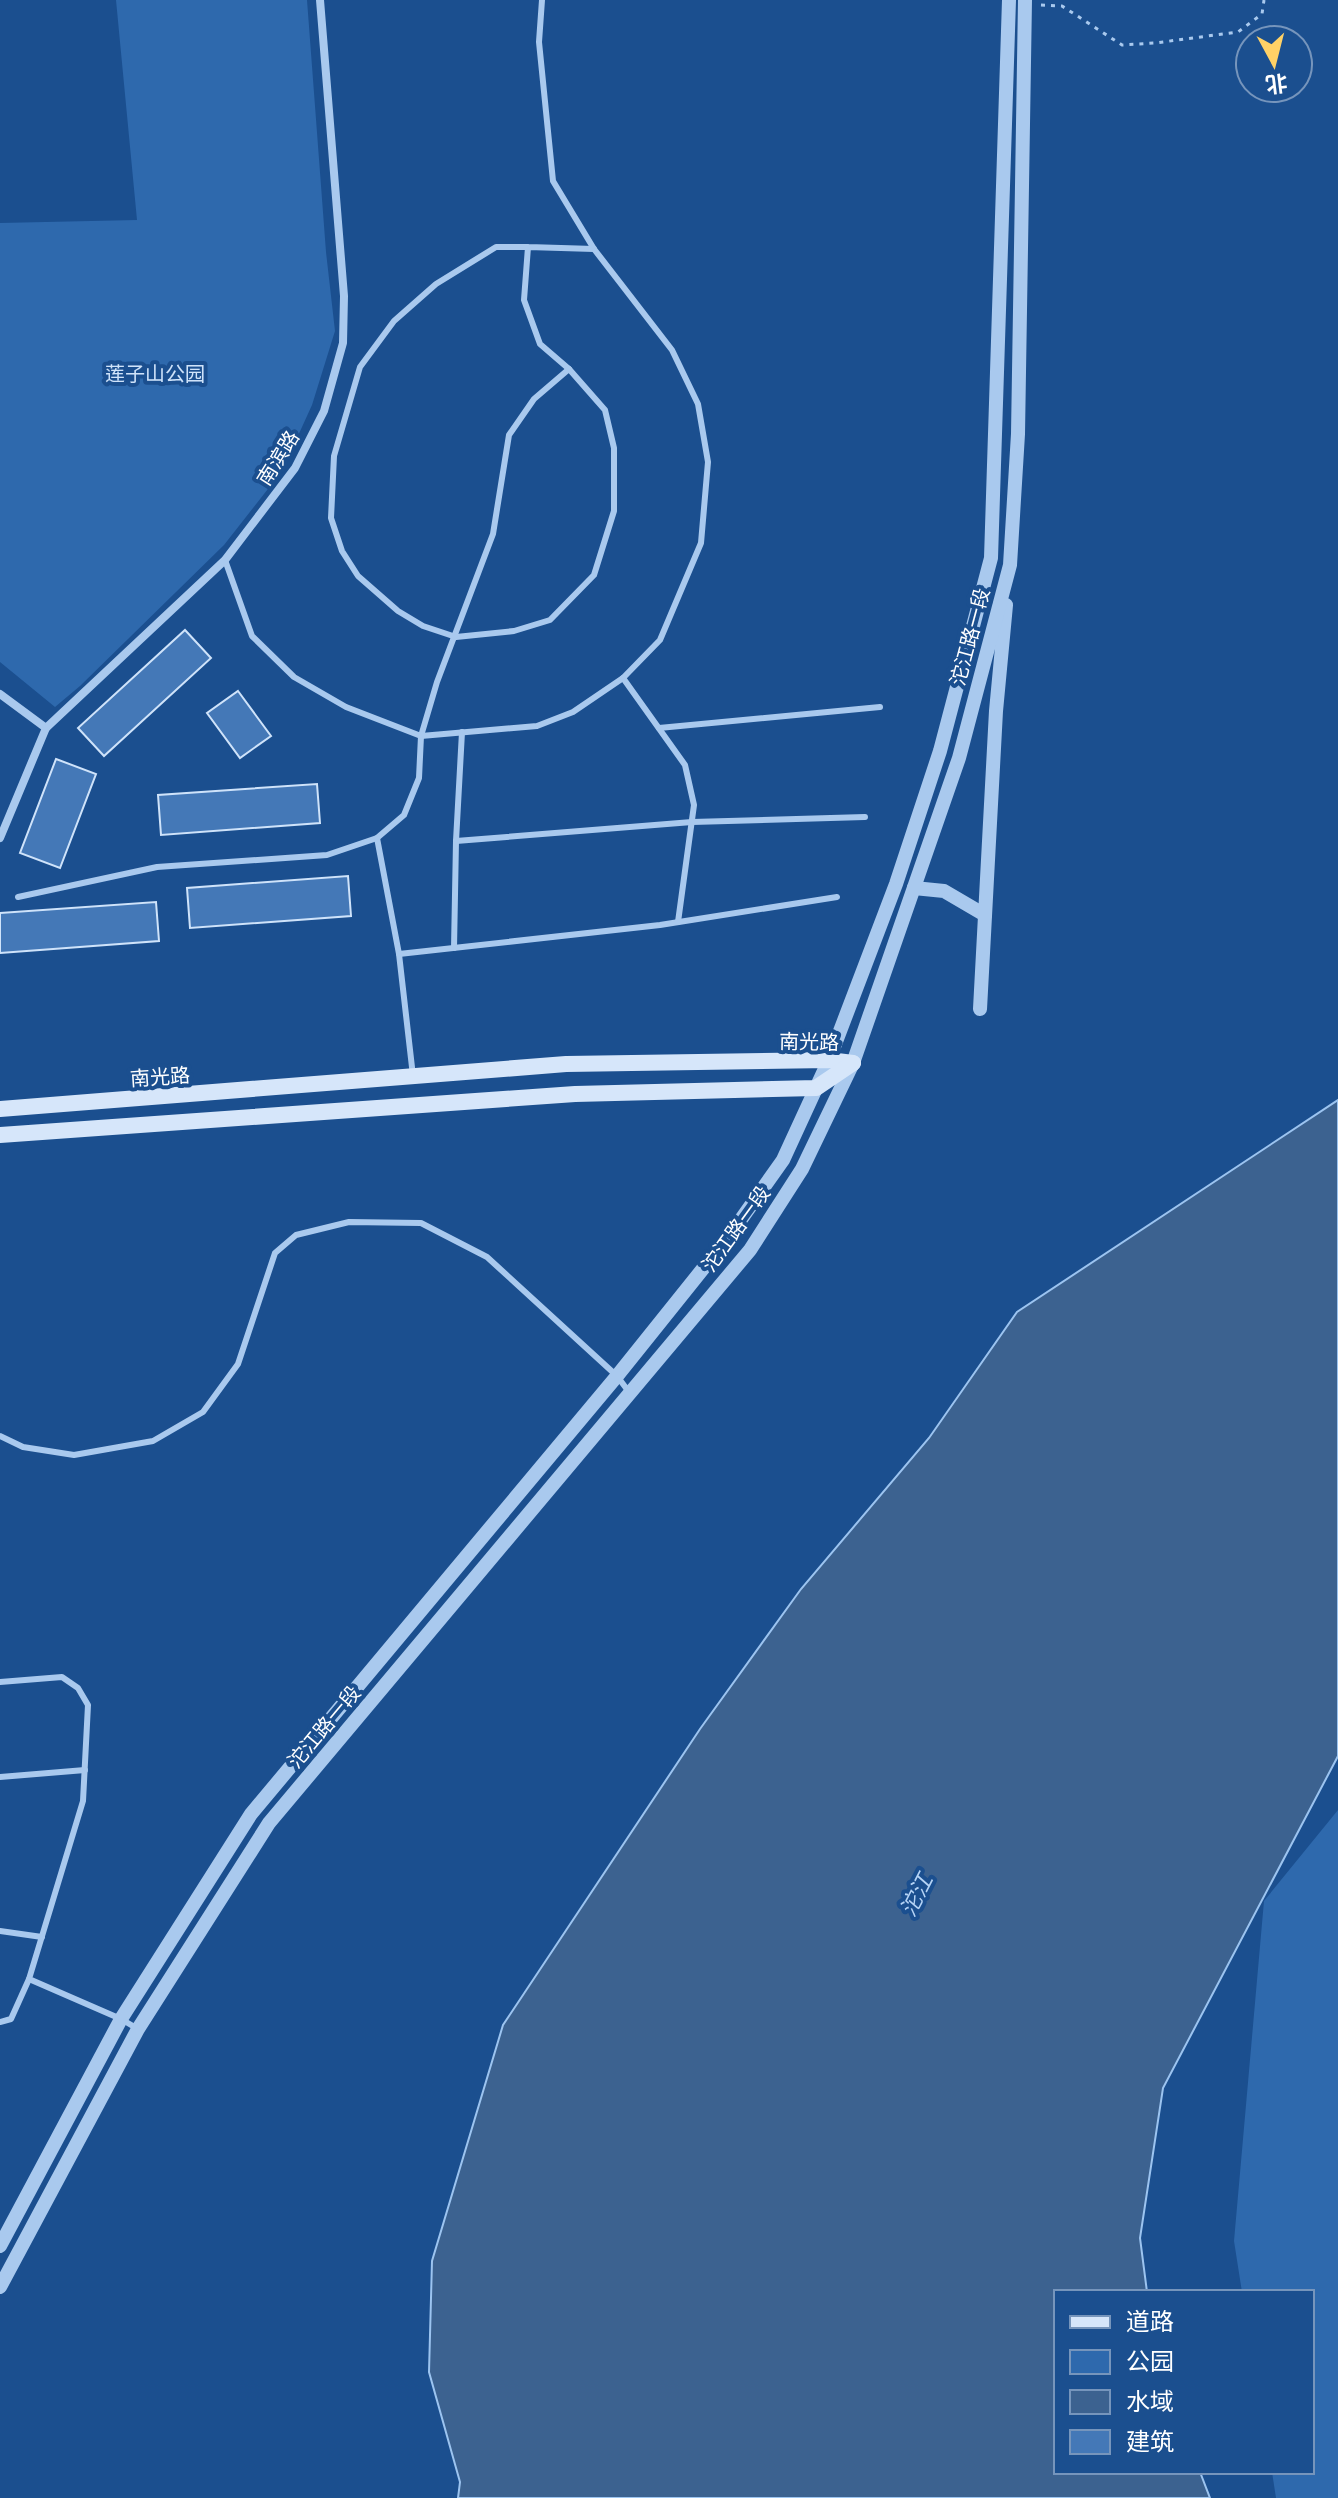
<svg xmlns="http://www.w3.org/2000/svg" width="1338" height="2498" font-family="Ubuntu,'Noto Sans SC',sans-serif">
<rect width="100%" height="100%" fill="#1b4f8f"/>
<g fill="#2e69ad">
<polygon points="116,0 307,0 326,252 335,331 312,405 282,471 224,545 80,686 55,707 0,662 0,223 137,220"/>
<polygon points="1338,1810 1338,2498 1276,2498 1272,2472 1312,2472 1312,2292 1242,2292 1234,2241 1264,1901"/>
</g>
<polygon fill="#3c6290" stroke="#9cc4f0" stroke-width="2" points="1338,1100 1338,1756 1163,2088 1140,2238 1147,2292 1056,2292 1056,2472 1200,2472 1210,2498 458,2498 460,2482 429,2372 432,2261 503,2025 700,1729 801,1589 929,1438 1017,1312"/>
<g fill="#4478b7" stroke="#cfe3fa" stroke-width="2">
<polygon points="185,630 211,658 104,756 78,728"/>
<polygon points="238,691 271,736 240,758 207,713"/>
<polygon points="56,759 96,774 60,868 20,853"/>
<polygon points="317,784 320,823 161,835 158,795"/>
<polygon points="348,876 351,916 190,928 187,888"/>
<polygon points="156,902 159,941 0,953 0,913"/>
</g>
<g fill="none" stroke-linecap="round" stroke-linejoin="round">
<polyline stroke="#a9c9ee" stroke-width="3" stroke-dasharray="4 6" stroke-linecap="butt" points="1041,5 1062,6 1122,45 1155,43 1238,32 1262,14 1264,0"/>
<g stroke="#a9c9ee" stroke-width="6">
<polyline points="528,247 524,300 540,344 569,369 605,410 614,448 614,511 594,575 550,620 514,631 456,637 423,626 398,611 358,576 342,551 331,518 334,456 360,367 394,321 436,284 496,247 528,247 594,249"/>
<polyline points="225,560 252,636 294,677 346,707 421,736 537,726 573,712 623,678 660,640 701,543 708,462 698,404 672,350 594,249 553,181 539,42 542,0"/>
<polyline points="623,678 685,765 694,805 678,922"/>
<polyline points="659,728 880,707"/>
<polyline points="377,838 399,954 413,1076"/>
<polyline points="456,841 692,822 865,817"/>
<polyline points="18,897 157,867 327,855 377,838 404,815 419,778 421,736 437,682 493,534 509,435 534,399 569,369"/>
<polyline points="454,948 456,841 462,732"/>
<polyline points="399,954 660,925 837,897"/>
<polyline points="0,1436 23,1447 74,1455 153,1441 203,1412 238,1364 275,1253 296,1235 349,1222 421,1223 487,1257 617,1376 629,1392"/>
<polyline points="0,1682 62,1677 78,1688 88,1705 83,1801 29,1979 121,2019 138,2029"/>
<polyline points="0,1777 85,1770"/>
<polyline points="0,1931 42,1937"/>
<polyline points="0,2022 11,2019 29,1979"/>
</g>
<g stroke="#a9c9ee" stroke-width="8">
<polyline points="0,694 46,728"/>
<polyline points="0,838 46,728 225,560 295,468 324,411 343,343 344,296 320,0"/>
</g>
<g stroke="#a9c9ee" stroke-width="14">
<polyline points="914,888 944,891 985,915"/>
<polyline points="980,1009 996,711 1006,605"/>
<polyline points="0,2246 121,2019 251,1814 617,1376 730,1235 783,1160 829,1060 896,884 940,751 991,558 1009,0"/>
<polyline points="0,2287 138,2029 269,1823 750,1250 802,1169 853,1063 959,758 1010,565 1018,434 1025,0"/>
</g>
<g stroke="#d6e6fa" stroke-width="16">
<polyline points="0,1109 566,1064 829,1060 853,1063"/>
<polyline points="0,1135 575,1094 816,1088 853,1063"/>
</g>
</g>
<g text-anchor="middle" stroke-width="8" stroke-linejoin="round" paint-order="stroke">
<g font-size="20" fill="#cfe3fa" stroke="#1b4f8f">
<text x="155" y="381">莲子山公园</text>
</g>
<g font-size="20" fill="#fff" stroke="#1b4f8f">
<text transform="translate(278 458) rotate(-58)" y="7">南滨路</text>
<text transform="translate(970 637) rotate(-75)" y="7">沱江路一段</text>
<text transform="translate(809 1042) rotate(1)" y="7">南光路</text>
<text transform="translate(160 1077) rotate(-4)" y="7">南光路</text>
<text transform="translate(736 1229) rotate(-54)" y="7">沱江路一段</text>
<text transform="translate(324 1727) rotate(-50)" y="7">沱江路一段</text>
</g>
<g font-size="22" font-style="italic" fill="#b5d3f5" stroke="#1b4f8f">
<text transform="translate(916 1895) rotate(-63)" y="8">沱江</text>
</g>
</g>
<rect x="1054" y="2290" width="260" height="184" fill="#1b4f8f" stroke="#7695bc" stroke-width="2"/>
<rect x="1070" y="2316" width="40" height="12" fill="#d6e6fa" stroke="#7695bc" stroke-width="2"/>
<text x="1126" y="2330" font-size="24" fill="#ffffff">道路</text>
<rect x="1070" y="2350" width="40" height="24" fill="#2e69ad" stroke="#7695bc" stroke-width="2"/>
<text x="1126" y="2370" font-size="24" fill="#ffffff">公园</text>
<rect x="1070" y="2390" width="40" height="24" fill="#3c6290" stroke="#7695bc" stroke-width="2"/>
<text x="1126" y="2410" font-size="24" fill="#ffffff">水域</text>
<rect x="1070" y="2430" width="40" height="24" fill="#4478b7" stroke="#7695bc" stroke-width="2"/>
<text x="1126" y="2450" font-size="24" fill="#ffffff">建筑</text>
<g transform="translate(1274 64) rotate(173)"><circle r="38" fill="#1b4f8f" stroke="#7695bc" stroke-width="2"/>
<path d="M0-6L14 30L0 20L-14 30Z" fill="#ffd166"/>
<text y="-12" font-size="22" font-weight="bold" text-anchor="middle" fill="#ffffff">北</text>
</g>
</svg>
